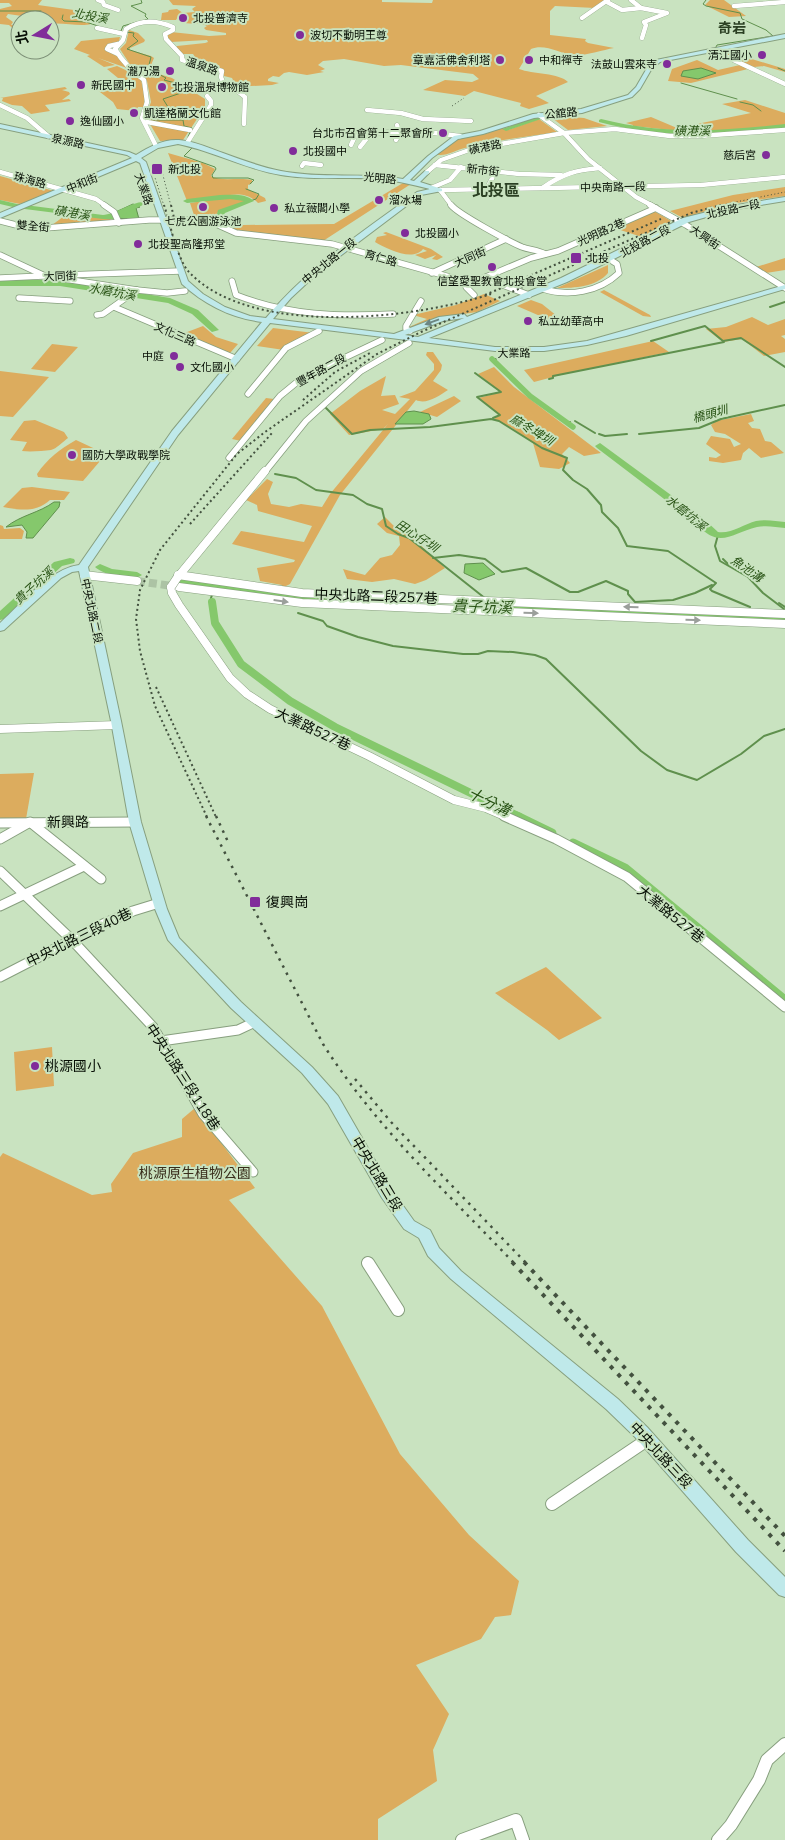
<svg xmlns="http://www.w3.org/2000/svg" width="785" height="1840" font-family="Mulish,'Noto Sans TC',sans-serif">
<rect width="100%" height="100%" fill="#c9e3c0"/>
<g fill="#dcac5e">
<path d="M0 0H42L38 5 74 10 91 24C80 27 62 22 50 24V20L8 14 6 17 13 22 11 25 20 24V35L9 25 0 24V9L12 6 9 3H0Z"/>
<path d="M169 0H382V2L432 3 433 0H605L595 8 555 6 550 11V35L586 39 585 41 588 43 614 48C602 50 586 56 574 55 560 54 545 43 531 49L519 69C532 74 560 73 568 82L536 96 549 103 529 109 520 106 521 103 474 91 465 96 423 90 445 80 472 82 479 79 473 74 401 65 384 66 344 59 323 61 318 65 325 69 320 71 324 72 307 75 289 72 284 73 279 77 273 76 268 79V81L279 83 272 85 232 87 227 85 233 80 232 78 224 76 223 70 185 59 195 57 193 54H183L176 48 177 46 205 43 208 42 207 40 171 42 167 37V34L171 32 209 36 226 35V33L206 30 204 28 207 26C198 21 189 26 180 21L189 18 187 15H179L176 20H161L162 13 168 12 169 10 177 9 183 13 195 12 192 9 196 6 173 5Z"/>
<polygon points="710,0 724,0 746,16 729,17 705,5"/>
<polygon points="129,30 138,33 145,40 144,42 130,48 130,50 151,56 154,58 151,65 159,74 172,78 205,99 205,107 183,140 160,141 147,119 146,116 151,102 147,81 131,66 120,49 126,43"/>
<polygon points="120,37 119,41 106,47 105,49 123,60 127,68 98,58 115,65 104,67 87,56 90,55 74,49 81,41"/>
<polygon points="719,49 785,69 785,72 764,66 754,67 716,50"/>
<polygon points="697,60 718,70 740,65 748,69 691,83 668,81 672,69"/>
<polygon points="117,66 136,75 141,80 145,97 144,107 138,107 136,111 117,109 113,102 96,89 118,78 107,69"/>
<polygon points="65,87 67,89 62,90 69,92 70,94 62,100 69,99 71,101 45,105 50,111 31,114 22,106 12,105 2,101 3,98 0,98"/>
<polygon points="745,100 785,113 785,125 699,133 633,126 633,125 626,123 651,117 677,128 751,113 722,104"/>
<polygon points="571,117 584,118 607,126 568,130 552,118"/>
<path d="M539 119 557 132C525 137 497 140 465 148 455 150 444 158 435 154L457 139 485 134 502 128 508 130Z"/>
<path d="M168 153 203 163 215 169 211 176C221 182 239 177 252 180V183L248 185V189L265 198 266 201 258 203C243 188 224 197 207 200 201 201 194 201 187 201Z"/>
<polygon points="0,176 54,191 20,204 0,200"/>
<polygon points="403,183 411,184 323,241 250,235 230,229 243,225 334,224"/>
<polygon points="785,187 785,196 730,204 683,218 670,211 733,195"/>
<polygon points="228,197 249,200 249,202 218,212 215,217 195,218 190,203"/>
<polygon points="654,211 671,221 642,237 614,228"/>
<polygon points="63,215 110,218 111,221 52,225 63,217"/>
<path d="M386 232 431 249 443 257 437 260 432 259 436 255 425 259 415 255 427 251 423 249C413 262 387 249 375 242L377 237 387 235 383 233Z"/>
<polygon points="785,258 785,270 766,273 756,267"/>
<path d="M608 265V273C596 287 575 288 557 288Z"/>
<polygon points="604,290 650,315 651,317 643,316 600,292"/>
<polygon points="484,294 500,301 477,312 443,317 413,329 407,328 427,319 413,315 456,305"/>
<polygon points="531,300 542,304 557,316 547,319 517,306"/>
<polygon points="752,317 768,325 785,319 785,335 781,336 785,339 785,352 764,356 742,339 723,342 706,329 726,327"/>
<polygon points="203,326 216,337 238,344 230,353 182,334"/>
<polygon points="273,328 314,333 284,350 257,346"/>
<polygon points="653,341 669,352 568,373 534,382 524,370"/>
<polygon points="52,344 78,347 55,372 31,369"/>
<path d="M427 352H433L442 365 441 370 433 381 448 390C439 396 426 405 416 400L340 495 290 584 280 589 282 585 260 581 257 568 294 562 295 560 232 544 241 531 304 542 312 526 258 511 257 505 246 500 267 479 273 482 268 494 271 504 289 507 301 504 322 507 330 494 388 424 383 429 349 435 330 414 360 391 386 376 381 396 395 395 399 404 382 410 395 414 410 399 399 397 415 391 434 370V364L426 355Z"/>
<polygon points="494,367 514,387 601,453 584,456 569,447 562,454 570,463 559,469 540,467 533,443 512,428 494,419 499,415 479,398 501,392 478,374"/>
<polygon points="0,371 49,377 13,417 0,416"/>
<polygon points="454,396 461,401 437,417 420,412"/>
<polygon points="266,398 274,399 241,441 232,439"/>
<polygon points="751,414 754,421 748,423 752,428 760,429 765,441 771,442 784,453 761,458 749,448 743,453 741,460 723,463 709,461 709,457 716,458 721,455 706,444 711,436 730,439 734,447 741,444 725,434 715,432 711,425 716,421"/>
<path d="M35 420 64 432 68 438C64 441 56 449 51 450 43 451 30 452 22 451L27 442 10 440 24 421Z"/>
<path d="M76 440 106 454 83 481 38 477 37 474C47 459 60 449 76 440Z"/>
<path d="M32 487 70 492 64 500H50C36 513 20 510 3 507L22 488Z"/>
<polygon points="385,517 397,529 409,529 414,539 445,568 426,580 415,584 394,579 372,582 347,579 343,569 365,575 380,558 392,555 400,545 399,536 387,533 377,524"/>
<polygon points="0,525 3,526 4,529 20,528 24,531 22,539 0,539"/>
<polygon points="34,773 26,819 0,820 0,774"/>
<polygon points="546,967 602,1018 559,1040 547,1030 495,993"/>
<polygon points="52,1047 54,1086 16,1091 14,1052"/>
<polygon points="195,1108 255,1188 229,1200 322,1306 400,1454 469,1535 519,1581 511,1615 495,1617 481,1639 416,1665 449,1714 433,1750 437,1781 378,1819 378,1840 0,1840 0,1157 3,1153 92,1195 112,1192 111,1184 133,1153 182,1137 182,1119"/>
</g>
<g fill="#85c86c" stroke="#5f904d">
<polygon points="701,68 716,73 698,79 681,76 683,71"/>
<polygon points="133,204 140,207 136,208 139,219 107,218 107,216"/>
<polygon points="414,411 429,414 431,419 423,424 395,424 406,412"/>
<path d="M54 502H60L59 507 33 538H26L27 532 22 525 6 527C21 515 39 513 54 502Z"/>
<polygon points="483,563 495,574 479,580 464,573 465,564"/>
</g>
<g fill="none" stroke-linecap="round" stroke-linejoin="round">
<g stroke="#5f904d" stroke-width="1">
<polyline points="141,0 142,3 131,6 146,14 145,16 148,19 145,20"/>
<polyline points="706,0 703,4 706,6 740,13 742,19 766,30 773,36 717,45 716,47"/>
<polyline points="0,11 41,11"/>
<polyline points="63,15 62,19 64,21 86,22 98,26"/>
<polyline points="118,31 134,33 133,36 138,41 127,49 151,57 149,65 151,70 166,78 164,80 179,84 181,93 163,99 168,107 167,110 149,117 153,120 183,120 184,126 192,128 188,137"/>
<polyline points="121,31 123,26 137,22"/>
<polyline points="778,68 785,71"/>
<polyline points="681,83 737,99"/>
<polyline points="740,102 753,105 761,111"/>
<polyline points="193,147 184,156 215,167 216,169 212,175 213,178 248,178 254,180 250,184"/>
<polyline points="246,189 259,194 256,199 250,201"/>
</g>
<g stroke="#5f904d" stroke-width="2">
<polyline points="770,307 785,302"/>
<polyline points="651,341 705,326 723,341 741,338 785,367"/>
<polyline points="492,359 496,359"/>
<polyline points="475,373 501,392 477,397 500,415 493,418"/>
<polyline points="549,379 553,378 553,376 724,342"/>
<polyline points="326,408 352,434 370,430 430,427 491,419 499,421 542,448 567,458 563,470 573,480 587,489 601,505 602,512 618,528 627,546 668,551 716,583 710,589 712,591 750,607"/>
<polyline points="575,421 595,433"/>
<polyline points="566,422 570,422"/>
<polyline points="599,434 605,436 627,434"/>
<polyline points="639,434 699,428 721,419 785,405"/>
<polyline points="275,474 296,478 316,490 353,495 367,504 382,509 386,526 398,534 409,538 486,599"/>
<polyline points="718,535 715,546 720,561 748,577 763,593 784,609"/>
<polyline points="433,558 459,555 485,559 502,572 526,568 570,592 578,592 606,581 628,591 628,594 635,602 673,600 695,593 712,585"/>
<polyline points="723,559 729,565"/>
<polyline points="212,602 211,598 215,586"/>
<polyline points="779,603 785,607"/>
<polyline points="298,613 323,621 327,626 358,637 393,646 463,654 478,654 488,651 513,652 535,655 546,659 641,751 667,770 697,780 741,754 764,736 785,729"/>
</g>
<polyline stroke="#85c86c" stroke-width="5.5" points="492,359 530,396 573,427"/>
<polyline stroke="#85c86c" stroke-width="8" points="212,602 215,623 241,664 290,701 335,727 520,817"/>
<g stroke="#85c86c" stroke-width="9">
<polyline points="517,816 552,833"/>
<polyline points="573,843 625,868 785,1000"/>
</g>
<g fill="#85c86c" fill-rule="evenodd">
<polygon points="539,116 541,117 541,119 506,131 502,129"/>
<path d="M601 119C664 135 721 131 785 124V128C722 135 661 139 599 122V120Z"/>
<path d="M220 195C232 195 245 193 254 201L225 213 224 218 220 220 216 218 218 210 244 201 230 199 187 203 183 201 187 199Z"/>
<path d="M0 200 17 204 103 215C115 215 138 198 147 203L114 219H103L17 208 0 204Z"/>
<polygon points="0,280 60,280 170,298 198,310 219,330 212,332 192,314 168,303 60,286 0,286"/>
<path d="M600 443 705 520 718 532C731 534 744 524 756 521 766 519 776 521 785 522V528C776 527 766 525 757 527 732 533 719 550 697 524L597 448 595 446Z"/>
<polygon points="70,558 74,559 75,561 74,563 62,566 4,619 0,620 0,611 54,562"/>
<path d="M100 564 112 569 137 572 142 575C134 582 103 575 95 567Z"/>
<polygon points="180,579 336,598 342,601 336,604 176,584 175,582 176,580"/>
<polygon points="514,606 785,617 785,623 510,611 508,609"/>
</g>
<polyline stroke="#acc3a4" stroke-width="8" stroke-dasharray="8 4" stroke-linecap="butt" points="137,581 179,587"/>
<g stroke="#879f7e" stroke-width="5">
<g id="street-far4">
<polyline points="98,0 103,2 104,5 118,10"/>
<polyline points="631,0 641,8 667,13 644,22 646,25 642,38"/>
<polyline points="607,2 622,10 641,8"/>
<polyline points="734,6 785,2"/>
<polyline points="582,18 608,0"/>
<polyline points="97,28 124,34"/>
<polyline points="118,44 109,46 107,49 118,54"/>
<polyline points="712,50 785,84"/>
<polyline points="0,105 27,118 48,136"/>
<polyline points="367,110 401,113 423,119 471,121"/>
<polyline points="539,115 564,133 588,159 636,197 653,206"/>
<polyline points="147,122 190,130"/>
<polyline points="396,140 400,133 397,125"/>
<polyline points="187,143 211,105 211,101 207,96"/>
<polyline points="351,145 356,134 369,134"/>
<path d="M156 146 142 118 147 102 144 80C133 72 122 61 115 49L123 40 126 29C141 19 157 20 173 27V30L165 34 166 39 182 56V60L222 71 221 77 224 85 236 90 245 97 244 124"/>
<polyline points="360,147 371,133 418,131 460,136"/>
<polyline points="435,165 519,174 561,175"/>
<polyline points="302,166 304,163 321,165"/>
<polyline points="0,172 96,199 106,206"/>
<polyline points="427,172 441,160 472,149 564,133 615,129 670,136 699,136 785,130"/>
<polyline points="431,188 450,180 461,167"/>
<path d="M542 188C563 174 575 170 600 168"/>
<polyline points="440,190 701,185 785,177"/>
<polyline points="440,190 452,206"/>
<polyline points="486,190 496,171"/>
</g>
</g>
<g stroke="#879f7e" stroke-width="7">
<g id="street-far3">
<polyline points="104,205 114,212 119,223"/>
<path d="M451 205C458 214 510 242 522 247 530 250 538 250 545 254"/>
<polyline points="650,205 686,225 785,288"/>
<polyline points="0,221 24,227 45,228 149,220 207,220 236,233 332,244 464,281 481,279 531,258 558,251 656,208"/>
<polyline points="0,255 45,276 137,290 167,293 185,291"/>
<polyline points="432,273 506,239"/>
<polyline points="65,275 180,271"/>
<polyline points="0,278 43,276"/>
<polyline points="484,278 529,295"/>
<path d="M232 281 236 295C287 315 339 317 393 314"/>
<polyline points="464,281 466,287 474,295"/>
<path d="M543 289C569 297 599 292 619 273L617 264 609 259"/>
<polyline points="19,298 70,301"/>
<polyline points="114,307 237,359"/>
<polyline points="97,315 103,314 137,290"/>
<polyline points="410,331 406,329 406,326 421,301"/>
<polyline points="248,394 286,348 319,331"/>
<polyline points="229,458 280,396 302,378 382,340"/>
<polyline points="264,473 306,421 361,371 409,343"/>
</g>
</g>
<g stroke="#879f7e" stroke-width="9">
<g id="street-far2">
<polyline points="84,575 137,581"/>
<polyline points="178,575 302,593 785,614"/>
<polyline points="177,578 265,471"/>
<polyline points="171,587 172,593 179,605 230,678 247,694 270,709 369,756 454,800 486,808 507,817"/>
<polyline points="179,587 302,603 785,624"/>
<polyline points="0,729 117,725"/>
</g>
</g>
<g stroke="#879f7e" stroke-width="11">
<g id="street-far1">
<polyline points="504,816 556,839 627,877 785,1007"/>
<polyline points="0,823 135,822"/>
<polyline points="0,839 30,822 101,879"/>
<polyline points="0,871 72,940 153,1027 203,1114 253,1172"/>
<polyline points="0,906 84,866"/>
<polyline points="0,977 105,923 133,911 159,903"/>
<polyline points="161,1041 238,1030 255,1022"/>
</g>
</g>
<g stroke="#879f7e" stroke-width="14">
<g id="street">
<polyline points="368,1263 398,1310"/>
<polyline points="552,1504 647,1440"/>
<polyline points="462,1840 516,1820 523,1840"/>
<polyline points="718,1840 731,1825 759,1780 767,1760 785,1744"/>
</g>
</g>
<g stroke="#879f7e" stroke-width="2">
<path id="secondary" d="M785 34V38L660 62 651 70 640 89 632 97 582 113 534 118 483 134 458 139 432 158 410 180 414 181 425 171H429V173L420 182 442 189V191L421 195 319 272 291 298 273 319 394 334 439 317 464 314 467 317 561 278 683 218 731 206 785 197V201L731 210 689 222 567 282 429 338 495 347H544L587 341 785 285V289L626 336 587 345 544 351H495L270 323 178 435 88 567 121 721 141 822 167 909 179 938 241 1002 312 1067 338 1096 392 1190 414 1221 430 1230 439 1248 461 1271 618 1399 647 1427 748 1540 785 1577V1597L779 1595 736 1552 635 1437 606 1409 451 1279 428 1256 419 1238 404 1229 382 1198 328 1104 302 1073 231 1008 168 940 155 909 129 822 111 721 79 571 72 572 61 578 4 630 0 631V623C22 603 50 569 79 565L172 431 262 322C231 318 205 305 182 284L140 163 136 161 0 218V213L132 158 127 155 0 128V124L129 152 136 155C149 147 163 139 179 140 194 141 209 148 223 153 242 160 261 167 281 171 321 179 363 172 403 179L428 156 454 136 480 131 533 114 581 109 628 95 636 87 647 68 656 60ZM178 144C213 151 245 169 281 175 314 181 348 176 381 179 397 181 414 185 430 189L417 192C364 231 308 267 266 318L250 316 225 307 203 294 188 281 146 162 141 158 158 148ZM464 318 418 337 405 335 443 321Z"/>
</g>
<use href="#street-far4" stroke="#fff" stroke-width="4.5"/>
<use href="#street-far3" stroke="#fff" stroke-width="5.5"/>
<use href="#street-far2" stroke="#fff" stroke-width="8"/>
<use href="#street-far1" stroke="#fff" stroke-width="9"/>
<use href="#street" stroke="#fff" stroke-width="12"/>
<use href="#secondary" fill="#bfe9ea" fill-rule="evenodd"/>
<g stroke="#43513f" stroke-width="1" stroke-dasharray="1 2.5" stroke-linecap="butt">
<polyline points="452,106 464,98"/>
<polyline points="160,164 171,206"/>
<polyline points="151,165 164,206"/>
<polyline points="716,206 785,192"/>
</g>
<g stroke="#43513f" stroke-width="2" stroke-dasharray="2 3" stroke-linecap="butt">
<path d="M164 205C170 223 177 259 189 272 251 338 414 319 491 294"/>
<polyline points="171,205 175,222"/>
<polyline points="485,295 661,219"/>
<polyline points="303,400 335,372 372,352"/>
<polyline points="190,524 272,433"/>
<polyline points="156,687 216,817"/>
<polyline points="207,817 155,706 140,651 136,619 140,590 160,550 237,454 265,432 377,354 421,332 691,213 721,205"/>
</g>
<g stroke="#43513f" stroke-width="2.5" stroke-dasharray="2.5 5.5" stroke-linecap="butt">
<path d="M206 816 323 1044C375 1126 447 1193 514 1263"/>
<polyline points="216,816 229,844"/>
<polyline points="355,1079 391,1122 526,1263"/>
</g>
<g stroke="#43513f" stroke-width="4" stroke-dasharray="4 7" stroke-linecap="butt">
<polyline points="512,1262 785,1551"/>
<polyline points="524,1262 785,1536"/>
</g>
<g stroke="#879f7e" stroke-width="9" stroke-linecap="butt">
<polyline id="street-bridge" points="171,587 177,578"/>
</g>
<use href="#street-bridge" stroke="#fff" stroke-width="8"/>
</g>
<defs><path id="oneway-solid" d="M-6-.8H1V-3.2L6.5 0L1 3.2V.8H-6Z" transform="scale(1.25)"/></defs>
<use fill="#6c8682" href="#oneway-solid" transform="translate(432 322) rotate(160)"/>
<g fill="#9b9f9b">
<use href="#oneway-solid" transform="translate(281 601) rotate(8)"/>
<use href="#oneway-solid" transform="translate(631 607) rotate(-178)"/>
<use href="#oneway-solid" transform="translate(531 613) rotate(2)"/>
<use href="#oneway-solid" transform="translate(693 620) rotate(2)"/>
</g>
<g fill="#812c9a" stroke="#c9e3c0" stroke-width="2">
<circle cx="183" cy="18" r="5"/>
<circle cx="300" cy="35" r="5"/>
<circle cx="762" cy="55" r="5"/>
<circle cx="500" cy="60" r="5"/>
<circle cx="529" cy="60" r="5"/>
<circle cx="667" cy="64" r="5"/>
<circle cx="170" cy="71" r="5"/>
<circle cx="81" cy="85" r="5"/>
<circle cx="162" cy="87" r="5"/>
<circle cx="134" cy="113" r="5"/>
<circle cx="70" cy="121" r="5"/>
<circle cx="443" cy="133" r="5"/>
<circle cx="293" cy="151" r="5"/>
<circle cx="766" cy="155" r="5"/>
<rect x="151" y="163" width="12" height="12" rx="2.5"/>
<circle cx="379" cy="200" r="5"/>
<circle cx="203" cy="207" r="5"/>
<circle cx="274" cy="208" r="5"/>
<circle cx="405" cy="233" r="5"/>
<circle cx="138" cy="244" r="5"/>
<rect x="570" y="252" width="12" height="12" rx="2.5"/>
<circle cx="492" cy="267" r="5"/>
<circle cx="528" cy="321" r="5"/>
<circle cx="174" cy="356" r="5"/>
<circle cx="180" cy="367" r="5"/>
<circle cx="72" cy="455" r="5"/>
<rect x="249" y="896" width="12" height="12" rx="2.5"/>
<circle cx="35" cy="1066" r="5"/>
</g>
<g text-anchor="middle" stroke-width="4" stroke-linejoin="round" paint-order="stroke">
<g font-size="11" fill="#060e04" stroke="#c9e3c0" text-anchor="start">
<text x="193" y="22">北投普濟寺</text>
<text x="310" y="39">波切不動明王尊</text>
<text x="752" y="59" text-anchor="end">清江國小</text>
<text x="490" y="64" text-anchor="end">章嘉活佛舍利塔</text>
<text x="539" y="64">中和禪寺</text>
<text x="657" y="68" text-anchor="end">法鼓山雲來寺</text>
<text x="160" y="75" text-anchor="end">瀧乃湯</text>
<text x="91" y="89">新民國中</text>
<text x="172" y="91">北投溫泉博物館</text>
<text x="144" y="117">凱達格蘭文化館</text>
<text x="80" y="125">逸仙國小</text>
<text x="433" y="137" text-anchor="end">台北市召會第十二聚會所</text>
<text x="303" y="155">北投國中</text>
<text x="756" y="159" text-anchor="end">慈后宮</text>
<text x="168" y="173">新北投</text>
<text x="389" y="204">溜冰場</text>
<text x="284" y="212">私立薇閣小學</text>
<text x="203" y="225" text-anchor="middle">七虎公園游泳池</text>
<text x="415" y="237">北投國小</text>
<text x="148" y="248">北投聖高隆邦堂</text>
<text x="587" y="262">北投</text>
<text x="492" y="285" text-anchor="middle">信望愛聖教會北投會堂</text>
<text x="538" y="325">私立幼華高中</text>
<text x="164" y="360" text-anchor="end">中庭</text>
<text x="190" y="371">文化國小</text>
<text x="82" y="459">國防大學政戰學院</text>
</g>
<g font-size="11" fill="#060e04" stroke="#c9e3c0">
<text transform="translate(202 66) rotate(19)" y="4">溫泉路</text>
<text transform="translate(561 113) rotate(-5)" y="4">公舘路</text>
<text transform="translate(68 141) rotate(12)" y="4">泉源路</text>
<text transform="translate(485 147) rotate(-12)" y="4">磺港路</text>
<text transform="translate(483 170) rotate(6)" y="4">新市街</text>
<text transform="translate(380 178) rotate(6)" y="4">光明路</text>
<text transform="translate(30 180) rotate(15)" y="4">珠海路</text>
<text transform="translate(82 183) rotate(-22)" y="4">中和街</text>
<text transform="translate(613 187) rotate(-1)" y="4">中央南路一段</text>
<text transform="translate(144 189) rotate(70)" y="4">大業路</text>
<text transform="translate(733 209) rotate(-12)" y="4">北投路一段</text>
<text transform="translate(33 226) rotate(5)" y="4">雙全街</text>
<text transform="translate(601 232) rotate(-24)" y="4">光明路2巷</text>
<text transform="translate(705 237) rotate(34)" y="4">大興街</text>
<text transform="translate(645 241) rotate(-28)" y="4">北投路二段</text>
<text transform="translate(470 257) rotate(-24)" y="4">大同街</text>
<text transform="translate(381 258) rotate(16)" y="4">育仁路</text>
<text transform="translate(329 261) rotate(-39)" y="4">中央北路一段</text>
<text transform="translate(60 276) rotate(-2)" y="4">大同街</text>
<text transform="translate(175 334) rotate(23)" y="4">文化三路</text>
<text transform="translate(514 353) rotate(-1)" y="4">大業路</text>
<text transform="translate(321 370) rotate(-29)" y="4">豐年路二段</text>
<text transform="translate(92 611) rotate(78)" y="4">中央北路二段</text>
</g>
<g font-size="12" font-style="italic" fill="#275213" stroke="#c9e3c0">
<text transform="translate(90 16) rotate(10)" y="4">北投溪</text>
<text x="692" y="135">磺港溪</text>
<text transform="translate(72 213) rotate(9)" y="4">磺港溪</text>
<text transform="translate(112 292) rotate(10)" y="4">水磨坑溪</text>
<text transform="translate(710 414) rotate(-15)" y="4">橋頭圳</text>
<text transform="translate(532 430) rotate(31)" y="4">麻冬埤圳</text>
<text transform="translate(686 513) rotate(39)" y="4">水磨坑溪</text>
<text transform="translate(417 536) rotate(33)" y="4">田心仔圳</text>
<text transform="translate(747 569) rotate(35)" y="4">魚池溝</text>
<text transform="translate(34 586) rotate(-42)" y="4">貴子坑溪</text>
</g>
<g font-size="14" font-weight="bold" fill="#2b4023" stroke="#c9e3c0">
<text x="732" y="33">奇岩</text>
</g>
<g font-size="14" fill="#060e04" stroke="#c9e3c0">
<text transform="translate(376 596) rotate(2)" y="5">中央北路二段257巷</text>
<text transform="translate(313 729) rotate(25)" y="5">大業路527巷</text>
<text transform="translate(68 822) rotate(-1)" y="5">新興路</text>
<text transform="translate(671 914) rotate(39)" y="5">大業路527巷</text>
<text transform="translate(79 937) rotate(-26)" y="5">中央北路三段40巷</text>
<text transform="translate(183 1077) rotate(57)" y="5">中央北路三段118巷</text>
<text transform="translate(377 1174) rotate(59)" y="5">中央北路三段</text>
<text transform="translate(661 1455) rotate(47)" y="5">中央北路三段</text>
</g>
<g font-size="14" fill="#060e04" stroke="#c9e3c0" text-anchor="start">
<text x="266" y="907">復興崗</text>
<text x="45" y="1071">桃源國小</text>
</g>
<g font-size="14" fill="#392d1b" stroke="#c9e3c0">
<text x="195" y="1178">桃源原生植物公園</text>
</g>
<g font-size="15" font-style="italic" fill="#275213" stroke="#c9e3c0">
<text transform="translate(482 607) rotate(2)" y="5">貴子坑溪</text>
<text transform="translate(489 802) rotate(26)" y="5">十分溝</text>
</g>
<g font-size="16" font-weight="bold" fill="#2b4023" stroke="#c9e3c0">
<text x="496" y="196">北投區</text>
</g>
</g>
<g transform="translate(35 35) rotate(260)"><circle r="24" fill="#c9e3c0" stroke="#7b8e75"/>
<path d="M0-4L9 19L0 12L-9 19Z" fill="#812c9a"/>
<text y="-8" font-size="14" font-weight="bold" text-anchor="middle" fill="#060e04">北</text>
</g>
</svg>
